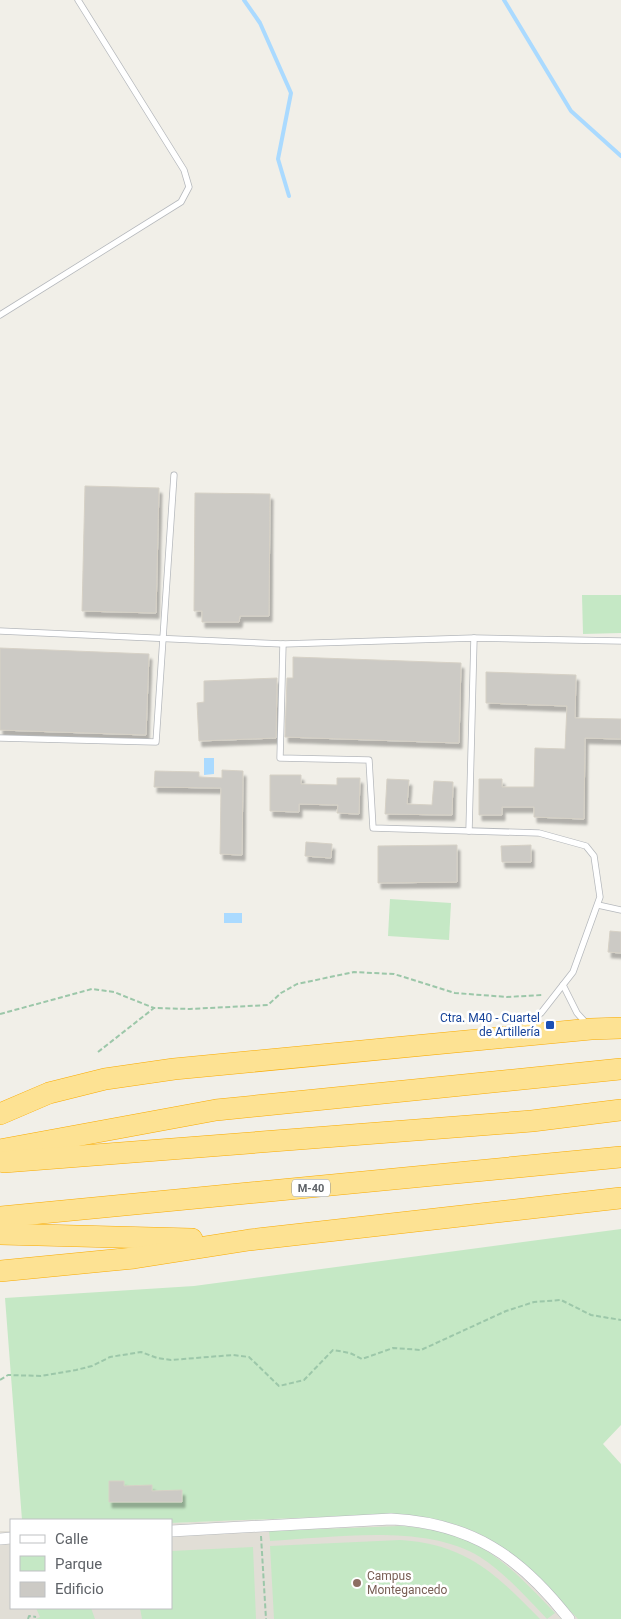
<svg xmlns="http://www.w3.org/2000/svg" width="621" height="1619" font-family="Roboto,sans-serif">
<defs>
<filter id="shadow"><feDropShadow dx="3" dy="5.5" stdDeviation="1" flood-color="#0004"/></filter>
</defs>
<rect width="100%" height="100%" fill="#f1efe8"/>
<polygon fill="#e1ded6" points="397,1514 429,1517 472,1529 496,1541 519,1558 579,1619 0,1619 0,1531 11,1531 11,1608 171,1608 171,1523"/>
<g fill="#c5e8c5">
<polygon points="582,595 621,595 621,633 583,634"/>
<polygon points="390,899 451,903 449,940 388,936"/>
<path d="M621 1229V1425L603 1444 621 1464V1619H578C516 1555 491 1522 397 1514L171 1523V1520H22L5 1298 194 1286Z"/>
<path d="M401 1526C479 1532 504 1560 555 1613L547 1619C526 1597 505 1573 480 1557 425 1523 332 1538 270 1541L269 1531Z"/>
<path d="M400 1540C466 1544 496 1574 540 1619H274L270 1546Z"/>
<polygon points="253,1547 256,1619 142,1619 140,1608 171,1608 171,1551"/>
<polygon points="36,1608 91,1608 95,1619 36,1619 40,1617"/>
</g>
<g fill="#aadaff">
<polygon points="204,758 214,758 214,774 204,775"/>
<rect x="224" y="913" width="18" height="10"/>
</g>
<g fill="none" stroke-linecap="round" stroke-linejoin="round">
<g stroke="#aadaff" stroke-width="4">
<polyline points="244,0 260,23 291,93 278,159 289,196"/>
<polyline points="504,0 571,111 621,156"/>
</g>
</g>
<g fill="#cccac5" stroke="#d6d1c6" filter="url(#shadow)">
<polygon points="85,486 159,488 156,613 82,611"/>
<polygon points="195,493 270,494 269,616 240,616 239,622 202,622 202,611 194,611"/>
<polygon points="0,648 149,654 146,735 0,730"/>
<polygon points="293,657 461,663 459,743 285,737 287,678 293,678"/>
<polygon points="486,672 576,675 575,718 621,719 621,739 585,738 584,819 534,817 534,807 502,807 502,815 479,815 479,779 502,779 502,787 534,787 535,748 565,749 567,706 486,703"/>
<polygon points="277,678 276,738 199,741 197,703 204,702 204,681"/>
<polygon points="222,770 243,771 242,855 220,854 221,788 154,787 155,771 199,772 199,777 222,778"/>
<polygon points="270,775 301,775 301,784 337,785 337,778 360,778 359,814 337,813 338,805 299,804 299,812 270,811"/>
<polygon points="387,779 409,780 407,804 432,805 434,781 453,782 452,815 385,814"/>
<polygon points="306,842 332,844 331,858 305,856"/>
<polygon points="457,845 457,882 378,883 378,846"/>
<polygon points="531,845 531,862 502,862 501,846"/>
<polygon points="610,931 621,932 621,953 608,952"/>
<polygon points="109,1481 124,1481 124,1486 152,1485 152,1491 182,1490 182,1502 109,1502"/>
</g>
<g fill="none" stroke-linecap="round" stroke-linejoin="round">
<g stroke="#b5b8bc" stroke-width="7">
<g id="lane">
<polyline points="0,315 181,202 189,187 184,170 78,0"/>
<polyline points="0,631 283,644 474,638 621,641"/>
<polyline points="283,644 280,758 369,760 373,828 539,833 586,846 594,856 600,897 573,972 541,1013 522,1029"/>
<polyline points="0,738 156,742 174,475"/>
<polyline points="469,831 474,638"/>
<polyline points="598,905 621,910"/>
<polyline points="563,985 577,1013 587,1024"/>
</g>
</g>
<g stroke="#b5b8bc" stroke-width="12">
<g id="street">
<path d="M171 1531 391 1519C471 1523 520 1556 569 1619"/>
<polyline points="0,1539 11,1538"/>
</g>
</g>
<g stroke="#f9ab00" stroke-width="22">
<g id="highway">
<polyline points="0,1114 49,1093 105,1079 174,1069 591,1029 621,1028"/>
<polyline points="0,1150 216,1110 621,1069"/>
<polyline points="4,1162 532,1121 621,1110"/>
<polyline points="0,1217 621,1157"/>
<polyline points="0,1234 192,1239"/>
<polyline points="0,1271 134,1258 249,1240 621,1198"/>
</g>
</g>
<g stroke="#9cc7a9" stroke-width="2" stroke-dasharray="5 2.5" stroke-linecap="butt">
<polyline points="0,1014 92,989 114,992 154,1008"/>
<polyline points="98,1052 154,1008 190,1009 268,1005 281,993 297,984 354,972 394,974 455,993 507,997 543,995"/>
<polyline points="0,1380 8,1375 41,1376 76,1370 92,1366 110,1357 141,1352 157,1358 171,1360 233,1355 249,1357 279,1386 304,1380 333,1350 350,1353 362,1359 393,1348 421,1350 506,1311 534,1302 561,1300 591,1315 621,1320"/>
<polyline points="261,1536 266,1619"/>
<polyline points="28,1619 29,1616 36,1617"/>
</g>
<use href="#lane" stroke="#fff" stroke-width="5.5"/>
<use href="#street" stroke="#fff" stroke-width="11"/>
<use href="#highway" stroke="#fde293" stroke-width="21"/>
</g>
<rect fill="#1a4fb4" stroke="#fff" stroke-width="2" x="545" y="1020" width="10" height="10" rx="2.5"/>
<circle fill="#8d6e63" stroke="#fff" stroke-width="2" cx="357" cy="1583" r="5"/>
<g text-anchor="middle" stroke-width="5" stroke-linejoin="round" paint-order="stroke">
<rect fill="#fff" stroke="#8f9295" stroke-width="1" x="292" y="1179.5" width="38" height="17" rx="4"/>
<g font-size="11" font-weight="bold" fill="#5f6368">
<text x="311" y="1192">M-40</text>
</g>
<g font-size="12" fill="#164399" stroke="#fff" text-anchor="end">
<text x="540" y="1022">Ctra. M40 - Cuartel<tspan x="540" dy="14">de Artillería</tspan></text>
</g>
<g font-size="12" fill="#785e54" stroke="#fff" text-anchor="start">
<text x="367" y="1580">Campus<tspan x="367" dy="14">Montegancedo</tspan></text>
</g>
</g>
<rect x="10" y="1519" width="162" height="90" fill="#ffffff" stroke="#bfc1c3"/>
<rect x="20" y="1535" width="25" height="8" fill="#ffffff" stroke="#bfc1c3"/>
<text x="55" y="1544" font-size="15" fill="#5f6368">Calle</text>
<rect x="20" y="1556" width="25" height="15" fill="#c5e8c5" stroke="#bfc1c3"/>
<text x="55" y="1569" font-size="15" fill="#5f6368">Parque</text>
<rect x="20" y="1582" width="25" height="15" fill="#cccac5" stroke="#bfc1c3"/>
<text x="55" y="1594" font-size="15" fill="#5f6368">Edificio</text>
</svg>
